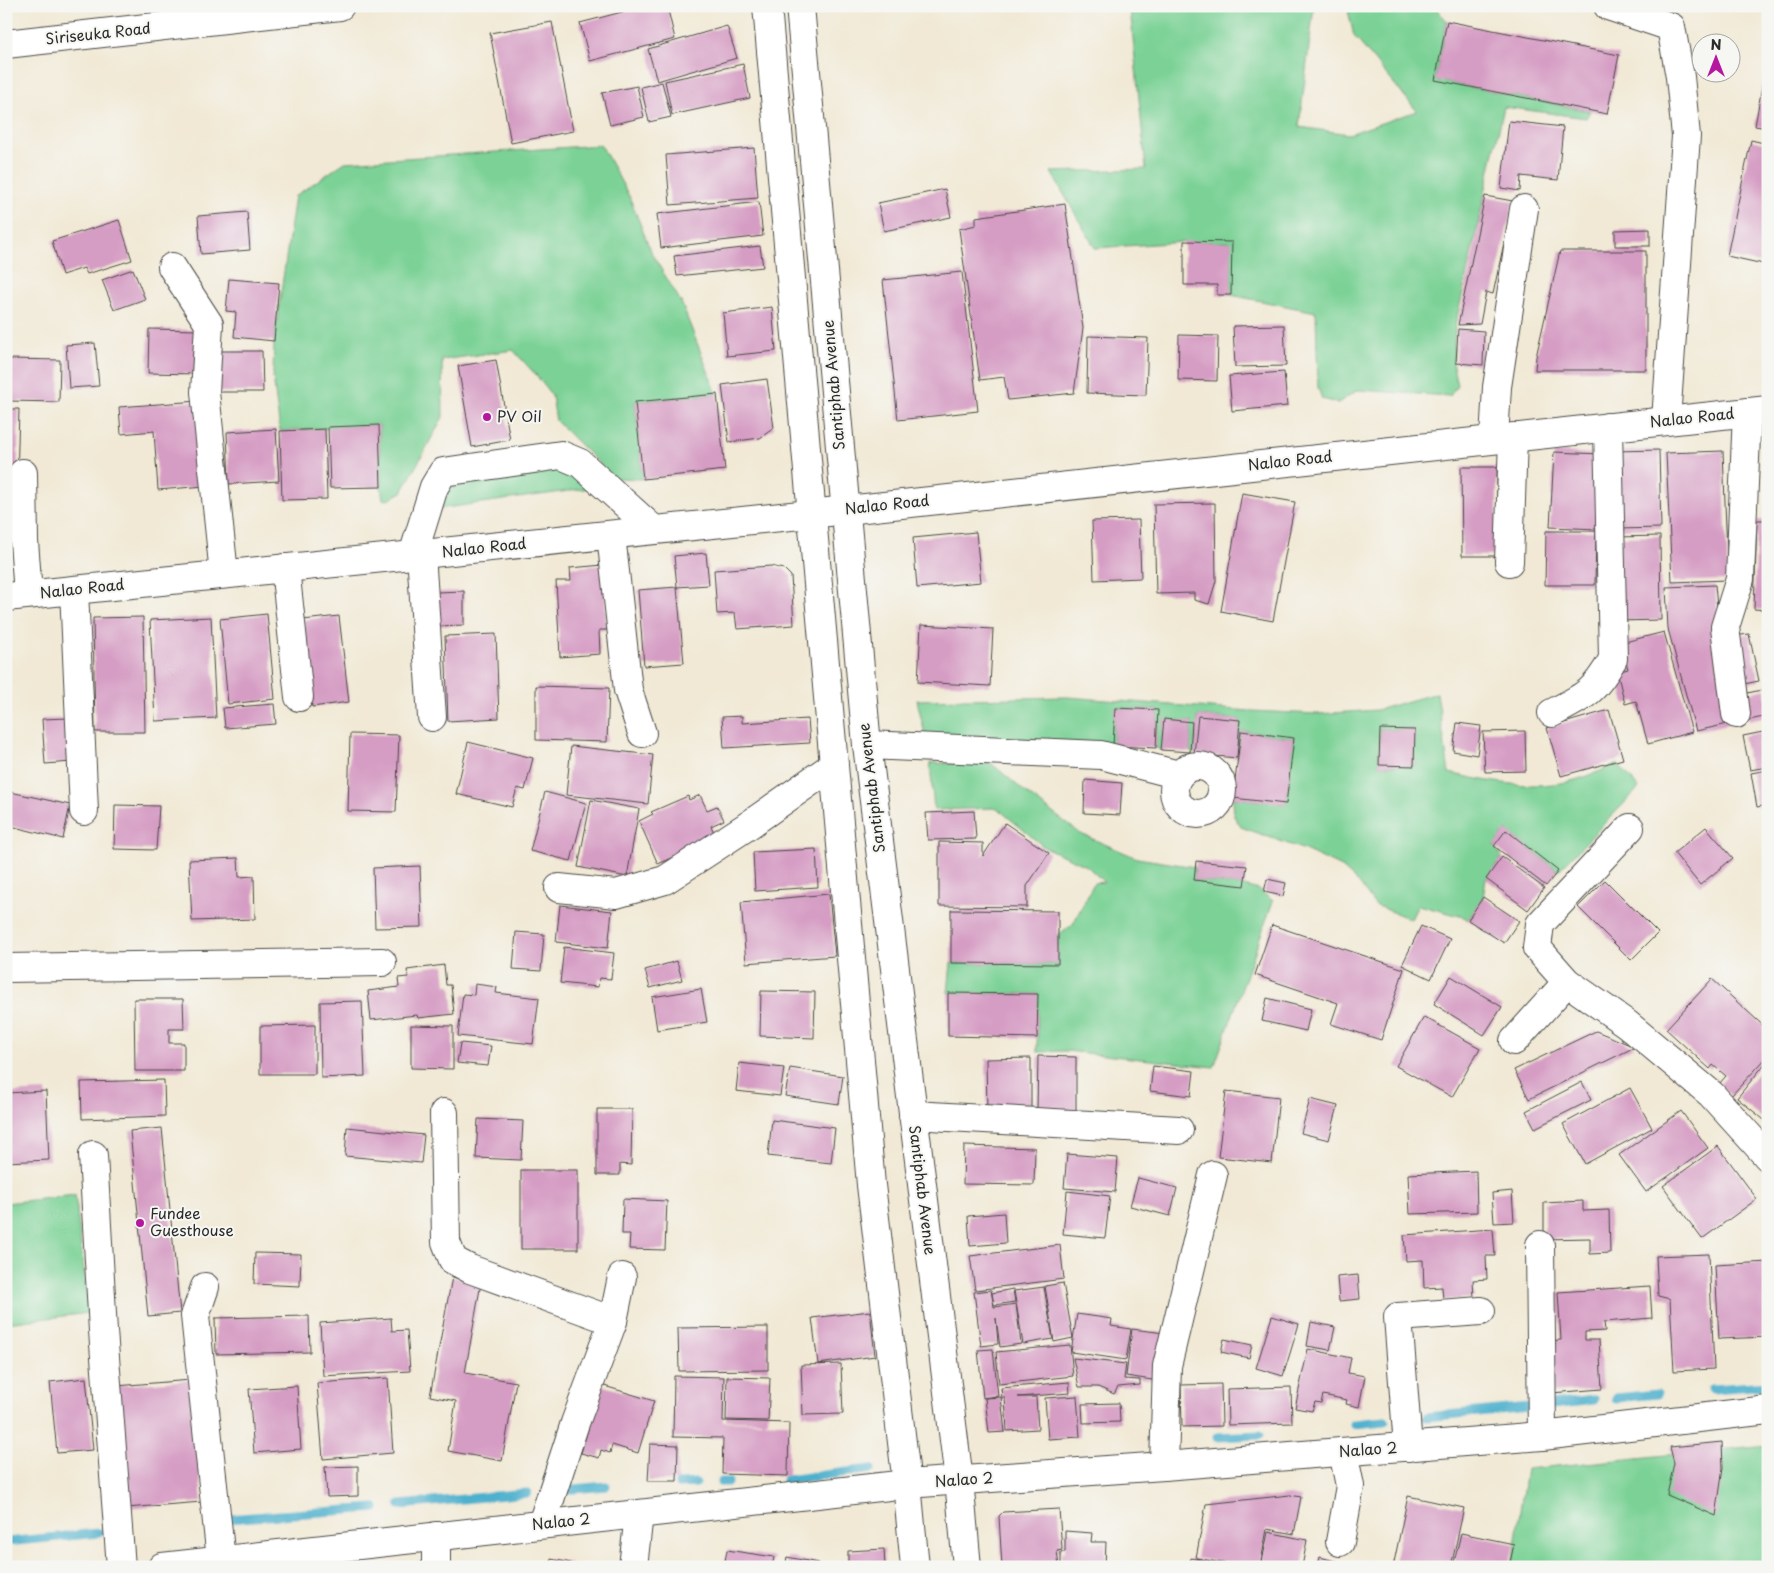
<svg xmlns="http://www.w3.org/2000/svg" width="1774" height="1573" font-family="'Playpen Sans',sans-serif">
<rect width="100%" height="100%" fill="#f6f6f2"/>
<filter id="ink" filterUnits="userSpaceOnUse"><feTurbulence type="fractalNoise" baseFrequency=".02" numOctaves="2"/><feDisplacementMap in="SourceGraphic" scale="10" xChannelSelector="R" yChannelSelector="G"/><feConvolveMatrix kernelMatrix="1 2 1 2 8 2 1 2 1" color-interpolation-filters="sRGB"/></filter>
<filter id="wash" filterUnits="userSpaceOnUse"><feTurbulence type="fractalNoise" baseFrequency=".0096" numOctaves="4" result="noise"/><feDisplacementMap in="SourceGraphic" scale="20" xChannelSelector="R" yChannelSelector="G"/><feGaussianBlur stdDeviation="1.12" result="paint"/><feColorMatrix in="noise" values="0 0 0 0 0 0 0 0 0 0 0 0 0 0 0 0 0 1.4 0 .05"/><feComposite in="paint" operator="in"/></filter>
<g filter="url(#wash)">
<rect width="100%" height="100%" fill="#f1e9d5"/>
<g fill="#7bd296" stroke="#537e60" fill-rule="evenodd">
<polygon points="1139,6 1314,6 1299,127 1349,134 1417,111 1354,36 1347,6 1434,6 1447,21 1435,80 1590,111 1586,118 1504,107 1455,327 1453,366 1457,385 1450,396 1358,390 1338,403 1322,399 1318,388 1316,312 1231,295 1231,242 1184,242 1095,248 1051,172 1146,169 1130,8"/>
<polygon points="601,145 629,196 652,254 681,302 717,394 635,402 643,479 614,478 556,421 552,396 537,376 513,350 442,360 443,417 402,492 388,500 383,499 381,487 379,425 280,431 273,377 274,341 295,196 345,162"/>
<polygon points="561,464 591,488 430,510 442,482"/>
<path d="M1437 693 1449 773C1490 782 1533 791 1575 780 1590 776 1604 769 1618 764L1639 788 1558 871 1506 830 1494 846 1502 857 1486 879 1483 897 1468 920 1464 917 1418 905 1411 919 1375 905 1359 883 1341 867 1305 850 1241 827 1234 816 1233 798 1286 804 1294 738 1242 731 1237 758 1240 720 1198 716 1194 754 1190 752 1192 722 1164 720 1161 750 1156 748 1158 710 1115 708 1113 746 925 735 917 700 1067 697 1250 711 1318 714 1377 710ZM1380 729 1414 730V766L1379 765Z"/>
<polygon points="930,763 992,764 1030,796 1081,834 1137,858 1195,867 1194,880 1244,886 1259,890 1273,901 1214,1067 1067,1051 1037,1052 1038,994 948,993 951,963 1058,964 1058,936 1073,924 1094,883 1104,882 1087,866 1044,847 997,808 934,810"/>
<polygon points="75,1195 89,1313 6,1323 6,1203"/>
<polygon points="1768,1445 1768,1567 1512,1567 1526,1469"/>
</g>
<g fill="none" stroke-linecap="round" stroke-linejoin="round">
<g stroke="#4eb0cd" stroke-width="9">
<polyline points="1712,1389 1768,1385"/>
<polyline points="1616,1398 1657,1394"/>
<polyline points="1551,1405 1594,1400"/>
<polyline points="1426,1417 1529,1407"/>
<polyline points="1354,1424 1385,1421"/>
<polyline points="1217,1437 1260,1435"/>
<polyline points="786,1480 871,1469"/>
<polyline points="722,1482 728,1482"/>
<polyline points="679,1484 696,1483"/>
<polyline points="563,1490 606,1486"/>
<polyline points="400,1505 527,1493"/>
<polyline points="227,1519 375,1508"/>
<polyline points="6,1542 99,1533"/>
</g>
</g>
<g id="blocks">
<g fill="#d69dc4">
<polygon points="645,6 667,6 675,39 590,61 580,23"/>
<polygon points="1447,21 1619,55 1607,114 1435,80"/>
<polygon points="552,22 573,131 511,143 490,33"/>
<polygon points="727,26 737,58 657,81 648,49"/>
<polygon points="1767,58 1768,58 1768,128 1755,126"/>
<polygon points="743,64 750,98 672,115 665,81"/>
<polygon points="662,82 671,117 649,122 641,87"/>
<polygon points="637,86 644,117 610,125 602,93"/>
<polygon points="1509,121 1563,127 1558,180 1521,176 1520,191 1501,188"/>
<polygon points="1751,140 1768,144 1768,265 1727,256"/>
<polygon points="754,148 758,198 670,205 666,155"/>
<polygon points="945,189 951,217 884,231 878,203"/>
<polygon points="1485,196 1513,201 1493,294 1486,292 1480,324 1458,325"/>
<polygon points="759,202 763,236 661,248 657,214"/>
<polygon points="1065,204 1083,328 1074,393 1008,400 1004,377 980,380 959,229 976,225 976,217"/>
<polygon points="247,212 250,250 201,254 198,216"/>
<polygon points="119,220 132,260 87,274 84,268 62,275 52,241"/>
<polygon points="1650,229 1650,246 1615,246 1615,230"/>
<polygon points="1184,241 1232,242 1231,295 1217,295 1217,285 1184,285"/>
<polygon points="760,246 763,267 677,276 674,256"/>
<polygon points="1560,251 1646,251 1646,370 1535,370 1536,357"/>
<polygon points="133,269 145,299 114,310 102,280"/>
<polygon points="962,272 978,411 898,420 883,280"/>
<polygon points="229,279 279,283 274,341 234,337 236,312 226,311"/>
<polygon points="772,307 776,351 727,356 723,313"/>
<polygon points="1284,325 1286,366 1235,367 1233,326"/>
<polygon points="149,329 199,330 198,374 148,373"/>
<polygon points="1458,329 1484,331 1483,365 1456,363"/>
<polygon points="1179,335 1218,336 1217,381 1178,380"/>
<polygon points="1088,336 1148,338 1146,395 1087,393"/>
<polygon points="95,343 99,386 69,388 66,345"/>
<polygon points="217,351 262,351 263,392 218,392"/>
<polygon points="9,359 60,360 59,402 8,401"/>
<polygon points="496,360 510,440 472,447 458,366"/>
<polygon points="1284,372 1287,406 1232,411 1229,376"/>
<polygon points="767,379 774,428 760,438 729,442 722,385"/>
<polygon points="717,394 725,470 643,479 635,402"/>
<polygon points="198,401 205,486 158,490 154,431 121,434 119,407"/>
<polygon points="6,409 19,409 16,516 6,516"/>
<polygon points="379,425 381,487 330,488 328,427"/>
<polygon points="276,429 279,481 229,484 227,432"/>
<polygon points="325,429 327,499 282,500 280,431"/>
<polygon points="1659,450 1661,528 1617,529 1615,451"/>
<polygon points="1723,451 1728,580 1672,582 1666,453"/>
<polygon points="1554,452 1601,454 1598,529 1550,527"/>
<polygon points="1461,467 1497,467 1497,556 1462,556"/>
<polygon points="1242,493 1295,502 1273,621 1221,611"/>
<polygon points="1215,503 1216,581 1209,604 1194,600 1194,593 1156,594 1154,504"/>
<polygon points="1139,520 1141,578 1094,580 1092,521"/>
<polygon points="1757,520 1768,520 1768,610 1754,609"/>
<polygon points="1546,531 1596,531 1595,585 1545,585"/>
<polygon points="976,532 981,582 917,588 913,538"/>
<polygon points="1660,536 1661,620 1618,621 1617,537"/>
<polygon points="706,553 709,585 677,587 674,556"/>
<polygon points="603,565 607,630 599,630 600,654 560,657 556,581 571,581 570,568"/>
<polygon points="771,566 784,569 791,576 794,625 737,629 735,613 717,614 714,570"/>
<polygon points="1715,585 1728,724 1696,731 1668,629 1666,587"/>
<polygon points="677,587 684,663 644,666 638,590"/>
<polygon points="464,591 464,625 438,626 437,592"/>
<polygon points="267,614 275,699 228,704 220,619"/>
<polygon points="339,616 349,702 312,707 303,620"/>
<polygon points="143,617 145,732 95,732 93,618"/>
<polygon points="211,617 216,718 155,721 150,620"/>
<polygon points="921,625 993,629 990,686 918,682"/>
<polygon points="1664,632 1692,732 1648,744 1636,701 1625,704 1617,672 1628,669 1621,643"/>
<polygon points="496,634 499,718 448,721 445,636"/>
<polygon points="1749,634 1759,681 1744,684 1734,636"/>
<polygon points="536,686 609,688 607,742 536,740"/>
<polygon points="1766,689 1768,716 1749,720 1743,694"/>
<polygon points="274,704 276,724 225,728 223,708"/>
<polygon points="1115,708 1158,710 1156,748 1113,746"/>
<polygon points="1609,710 1623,759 1561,776 1547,728"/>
<polygon points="742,716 742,723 808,719 810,743 724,748 722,717"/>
<polygon points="1198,716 1240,720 1237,758 1194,754"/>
<polygon points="69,718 72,762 45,764 42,719"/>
<polygon points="1164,719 1192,722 1190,752 1161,750"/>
<polygon points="1457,723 1481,726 1477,755 1453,751"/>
<polygon points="1380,729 1415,730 1414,766 1379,765"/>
<polygon points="1241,731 1294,738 1286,804 1233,798"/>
<polygon points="1525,731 1526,771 1485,772 1483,732"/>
<polygon points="1768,731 1768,767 1750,770 1743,736"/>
<polygon points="350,734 399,735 396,812 348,811"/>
<polygon points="468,742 533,758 525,790 517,788 512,807 456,794"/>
<polygon points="571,746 653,755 648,804 566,795"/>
<polygon points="1768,770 1768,805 1757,807 1751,773"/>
<polygon points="1085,780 1122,783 1120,815 1084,813"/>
<polygon points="6,791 70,805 63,839 6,825"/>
<polygon points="545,792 586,803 571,861 530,851"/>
<polygon points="700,795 707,810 717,806 724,820 711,826 717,839 658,864 639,821 653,814 651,812 688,796 689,800"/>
<polygon points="591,800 639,809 627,877 578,867"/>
<polygon points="115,805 159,806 156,850 114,849"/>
<polygon points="974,811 976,839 928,840 926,813"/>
<polygon points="1005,823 1049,853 1027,886 1027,907 939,906 939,842 983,843 983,856"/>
<polygon points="1706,827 1733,858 1700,885 1674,853"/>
<polygon points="1506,830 1558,871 1546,886 1494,846"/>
<polygon points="816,849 818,887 755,891 753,852"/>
<polygon points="1502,857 1544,888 1528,910 1486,879"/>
<polygon points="238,858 239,877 254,876 255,919 192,921 189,860"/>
<polygon points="1196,861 1247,866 1244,886 1194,880"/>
<polygon points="420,866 422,927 375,928 373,868"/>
<polygon points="1267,879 1286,883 1283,896 1264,892"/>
<polygon points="1605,880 1658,933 1631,960 1578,907"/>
<polygon points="829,894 835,956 746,963 741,902"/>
<polygon points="1483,897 1519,921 1504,943 1468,920"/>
<polygon points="560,905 612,911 608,948 556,942"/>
<polygon points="951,910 1058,911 1058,964 951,963"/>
<polygon points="1272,925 1404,969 1381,1040 1331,1024 1338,1003 1255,975"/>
<polygon points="1421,926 1450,939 1431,979 1402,965"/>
<polygon points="516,932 544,934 541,971 513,969"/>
<polygon points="564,947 614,953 611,979 599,978 598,987 560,983"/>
<polygon points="677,961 682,980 650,988 645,970"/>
<polygon points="444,965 446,985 451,985 454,1014 418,1018 417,1015 371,1020 368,991 399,987 398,978 408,977 407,970"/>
<polygon points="1451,976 1502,1007 1484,1035 1434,1004"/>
<polygon points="1712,979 1768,1030 1768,1056 1731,1096 1719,1084 1726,1076 1713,1065 1710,1069 1666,1029"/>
<polygon points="475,984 497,987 496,993 539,998 533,1044 458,1036 463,994 474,995"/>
<polygon points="701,989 707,1022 657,1030 652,997"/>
<polygon points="761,991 815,992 814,1038 760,1036"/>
<polygon points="948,993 1038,994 1037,1038 948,1036"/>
<polygon points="1267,998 1311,1009 1306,1031 1262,1021"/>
<polygon points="134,999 183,999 184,1029 169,1029 169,1043 184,1043 184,1071 135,1071"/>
<polygon points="362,1001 365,1076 321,1078 320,1002"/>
<polygon points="1424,1017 1480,1048 1452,1097 1396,1066"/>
<polygon points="315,1025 315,1074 260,1074 260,1026"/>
<polygon points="411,1025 453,1026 453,1069 411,1068"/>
<polygon points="1596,1031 1635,1047 1529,1099 1514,1070"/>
<polygon points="460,1043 491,1046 488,1066 457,1063"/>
<polygon points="1038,1056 1076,1057 1076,1110 1037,1110"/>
<polygon points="1031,1058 1031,1108 987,1109 986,1059"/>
<polygon points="1768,1060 1768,1123 1737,1098"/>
<polygon points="739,1063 784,1068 780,1096 736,1091"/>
<polygon points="1153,1066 1194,1071 1191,1096 1150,1091"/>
<polygon points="790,1068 843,1076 839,1104 785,1096"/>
<polygon points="164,1080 165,1116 82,1119 81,1082"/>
<polygon points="1582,1082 1591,1100 1535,1128 1526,1111"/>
<polygon points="1630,1088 1652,1128 1585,1164 1563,1124"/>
<polygon points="46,1091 49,1160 6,1162 6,1093"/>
<polygon points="1226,1091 1279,1097 1272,1163 1218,1157"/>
<polygon points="1310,1099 1338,1106 1329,1140 1301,1133"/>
<polygon points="597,1109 632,1109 631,1165 620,1164 620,1175 597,1175"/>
<polygon points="1681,1111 1708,1148 1646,1192 1619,1155"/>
<polygon points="478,1119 523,1121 521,1160 476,1158"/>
<polygon points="772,1120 835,1128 831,1163 768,1156"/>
<polygon points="347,1127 424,1135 421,1163 345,1156"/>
<polygon points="162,1128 180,1313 148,1316 130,1131"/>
<polygon points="964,1146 1035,1148 1034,1185 963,1184"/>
<polygon points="1718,1146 1757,1199 1702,1239 1663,1186"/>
<polygon points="1067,1154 1118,1158 1115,1192 1064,1188"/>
<rect x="521" y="1170" width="57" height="79"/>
<polygon points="1476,1171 1477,1212 1410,1214 1408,1174"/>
<polygon points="1138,1178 1177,1188 1170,1216 1130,1206"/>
<polygon points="1067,1191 1110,1196 1105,1238 1063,1234"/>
<polygon points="1512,1191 1514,1222 1494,1223 1492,1193"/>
<polygon points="623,1199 667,1201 665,1250 629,1249 630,1234 622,1234"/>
<polygon points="1583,1201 1583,1211 1609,1210 1610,1253 1590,1254 1590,1238 1544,1239 1544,1203"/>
<polygon points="1004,1213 1006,1243 970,1246 968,1216"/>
<polygon points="1493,1229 1495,1256 1486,1256 1487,1279 1473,1280 1474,1298 1443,1300 1442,1287 1424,1288 1423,1260 1406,1261 1404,1235"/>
<polygon points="1060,1245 1064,1279 975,1290 970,1256"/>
<polygon points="255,1253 301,1254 300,1286 254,1284"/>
<polygon points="1709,1254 1714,1369 1674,1371 1670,1299 1658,1296 1656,1256"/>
<polygon points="1768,1262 1768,1337 1719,1339 1715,1265"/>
<polygon points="1358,1275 1360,1299 1339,1301 1337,1277"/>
<polygon points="452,1277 481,1283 465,1373 516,1382 502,1461 448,1451 456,1401 430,1396"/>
<polygon points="1063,1283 1073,1338 1054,1342 1045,1286"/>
<polygon points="1650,1286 1652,1318 1604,1322 1605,1331 1585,1332 1585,1340 1599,1340 1602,1389 1551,1393 1548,1341 1561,1340 1558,1292"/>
<polygon points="1044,1287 1053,1339 1023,1344 1014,1291"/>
<polygon points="1013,1289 1015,1302 994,1305 992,1293"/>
<polygon points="991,1290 994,1307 1016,1304 1021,1344 1000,1347 996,1318 998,1344 981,1346 974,1292"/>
<polygon points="870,1311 875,1356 818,1364 812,1318"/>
<polygon points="1077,1314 1112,1319 1111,1326 1131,1329 1126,1360 1071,1352"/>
<polygon points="309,1316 310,1352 216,1354 215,1318"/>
<polygon points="1272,1316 1299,1324 1283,1376 1256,1368"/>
<polygon points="391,1318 392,1331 407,1330 410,1371 323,1376 320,1323"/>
<polygon points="1311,1322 1335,1327 1330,1350 1307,1346"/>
<polygon points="768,1327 768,1370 679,1371 678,1328"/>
<polygon points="1132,1329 1165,1333 1159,1381 1126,1376"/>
<polygon points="1224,1339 1252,1345 1249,1358 1221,1352"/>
<polygon points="1070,1345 1073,1376 999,1384 996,1352"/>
<polygon points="993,1349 998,1396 983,1398 978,1350"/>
<polygon points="1308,1349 1351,1358 1348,1373 1365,1376 1359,1407 1346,1404 1347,1400 1323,1395 1321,1403 1315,1402 1312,1411 1295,1408"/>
<polygon points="1073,1358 1126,1364 1124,1379 1140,1380 1140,1385 1118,1387 1114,1394 1098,1387 1079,1387"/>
<polygon points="841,1364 843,1414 803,1415 801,1365"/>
<polygon points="674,1376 724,1377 723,1421 789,1423 788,1476 722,1474 723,1438 673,1437"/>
<polygon points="727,1377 770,1378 768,1421 726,1420"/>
<polygon points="86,1378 93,1450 57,1453 50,1382"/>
<polygon points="388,1378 393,1453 323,1459 317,1383"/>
<polygon points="191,1380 202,1502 126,1508 116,1386"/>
<polygon points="1069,1382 1070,1393 1018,1397 1036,1397 1038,1429 1007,1431 1005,1398 1002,1398 1001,1388"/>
<polygon points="1221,1384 1222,1426 1182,1427 1181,1385"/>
<polygon points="601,1385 654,1401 638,1453 612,1445 610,1453 601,1450 599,1458 581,1453"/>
<polygon points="297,1386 301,1449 254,1453 249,1389"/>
<polygon points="1291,1387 1292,1423 1228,1425 1227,1389"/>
<polygon points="1077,1396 1080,1437 1048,1439 1045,1398"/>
<polygon points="1001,1397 1005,1432 989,1433 985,1398"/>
<polygon points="1119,1403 1120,1422 1083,1423 1082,1404"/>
<polygon points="1722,1442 1723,1468 1716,1516 1667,1495 1674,1463 1670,1447"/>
<polygon points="650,1444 678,1445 677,1481 648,1481"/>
<polygon points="358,1466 358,1496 327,1497 325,1467"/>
<polygon points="1290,1495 1301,1497 1294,1534 1267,1529 1260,1567 1243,1567 1196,1558 1206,1504"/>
<polygon points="1408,1496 1464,1508 1451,1567 1393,1567"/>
<polygon points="1059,1509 1062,1550 1057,1551 1059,1567 1002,1567 999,1516 1003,1512"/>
<polygon points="1065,1531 1092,1533 1091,1542 1106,1542 1105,1567 1061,1567 1061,1552 1065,1552"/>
<polygon points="1268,1532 1307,1540 1302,1567 1261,1567"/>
<polygon points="1461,1533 1514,1544 1509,1567 1453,1567"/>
<polygon points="884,1549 885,1567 848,1567 848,1551"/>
<polygon points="727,1550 774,1557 772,1567 724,1567"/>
<polygon points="787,1557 818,1563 818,1567 785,1567"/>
<polygon points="1320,1557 1353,1566 1353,1567 1318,1567"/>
<polygon points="1191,1558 1227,1566 1227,1567 1189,1567"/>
<polygon points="551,1559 571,1563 570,1567 550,1567"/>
<polygon points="680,1562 707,1566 707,1567 679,1567"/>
</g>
</g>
</g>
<g filter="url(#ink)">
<use href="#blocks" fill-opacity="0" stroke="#494844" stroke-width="1"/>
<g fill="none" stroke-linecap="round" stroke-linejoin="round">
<g stroke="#494844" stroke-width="30">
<g id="minor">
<polyline points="767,6 871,1185 907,1484 915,1567"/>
<polyline points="800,6 867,745 959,1480 967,1567"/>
<polyline points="1608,6 1671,27 1680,77 1686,136 1666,420"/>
<polyline points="6,44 340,6"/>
<polyline points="172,267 209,324 205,392 224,574"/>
<polyline points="1494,439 1497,387 1524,209"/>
<polyline points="23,473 24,541 28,594"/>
<polyline points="611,535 628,690 642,733"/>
<polyline points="421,554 432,717"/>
<polyline points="413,555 434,487 443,472 561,455 580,463 654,530"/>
<polyline points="1509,562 1513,437"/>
<polyline points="285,568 299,697"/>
<polyline points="74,590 84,811"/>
<polyline points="6,597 810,514 1768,410"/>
<path d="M1552 713C1585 696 1594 693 1613 659L1608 427"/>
<polyline points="1736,714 1725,627 1740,579 1747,412"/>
<polyline points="867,745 1101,755 1179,775"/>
<circle cx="1198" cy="790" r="24"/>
<polyline points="1630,828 1540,924 1537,948 1567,982 1627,1024 1711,1094 1768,1157"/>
<polyline points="559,888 616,894 665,880 746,827 834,765"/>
<polyline points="6,968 382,962"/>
<polyline points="1514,1041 1567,982"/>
<polyline points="444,1113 446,1242 453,1260 470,1269 613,1321"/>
<polyline points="913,1115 1179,1130"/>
<polyline points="93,1155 103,1331 121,1567"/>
<polyline points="1540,1245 1542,1436"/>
<polyline points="205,1287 195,1316 221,1560"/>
<polyline points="1408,1447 1398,1317 1481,1311"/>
<polyline points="1164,1466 1167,1366 1213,1175"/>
<polyline points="542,1524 575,1423 613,1321 622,1277"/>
<polyline points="1340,1542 1350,1486 1343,1452"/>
<polyline points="162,1567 907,1484 1164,1466 1542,1436 1768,1410"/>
<polyline points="436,1567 436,1536"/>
<polyline points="633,1567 639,1514"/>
</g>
</g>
<use href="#minor" stroke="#fff" stroke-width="28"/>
</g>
</g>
<g fill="#b5179e" stroke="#f6f6f2" stroke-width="2">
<circle cx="487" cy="417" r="5"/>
<circle cx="140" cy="1223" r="5"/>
</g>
<g text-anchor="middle" stroke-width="4" stroke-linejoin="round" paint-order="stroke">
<g font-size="15" fill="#2b2b2b" stroke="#f6f6f2">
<text transform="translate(98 34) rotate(-6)" y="5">Siriseuka Road</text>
<text transform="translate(834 385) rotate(-95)" y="5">Santiphab Avenue</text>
<text transform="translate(1692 418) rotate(-6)" y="5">Nalao Road</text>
<text transform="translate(1290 461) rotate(-6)" y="5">Nalao Road</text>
<text transform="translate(887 505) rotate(-6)" y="5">Nalao Road</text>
<text transform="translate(484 548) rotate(-6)" y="5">Nalao Road</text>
<text transform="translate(82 589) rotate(-6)" y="5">Nalao Road</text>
<text transform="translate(872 788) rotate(-97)" y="5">Santiphab Avenue</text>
<text transform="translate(922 1190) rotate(83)" y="5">Santiphab Avenue</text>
<text transform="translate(1368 1450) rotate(-4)" y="5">Nalao 2</text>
<text transform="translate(964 1480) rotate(-4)" y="5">Nalao 2</text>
<text transform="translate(561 1522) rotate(-6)" y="5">Nalao 2</text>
</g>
<g font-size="15" fill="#2b2b2b" stroke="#f6f6f2" text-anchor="start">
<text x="497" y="422">PV Oil</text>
<text x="150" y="1219">Fundee<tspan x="150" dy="17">Guesthouse</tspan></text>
</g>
</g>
<rect width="1774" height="1573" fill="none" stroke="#f6f6f2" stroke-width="25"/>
<g transform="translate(1716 58)"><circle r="24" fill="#f6f6f2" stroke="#a5a5a2"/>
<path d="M0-4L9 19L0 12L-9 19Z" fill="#b5179e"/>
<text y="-8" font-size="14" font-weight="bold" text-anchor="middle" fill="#2b2b2b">N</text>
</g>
</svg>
